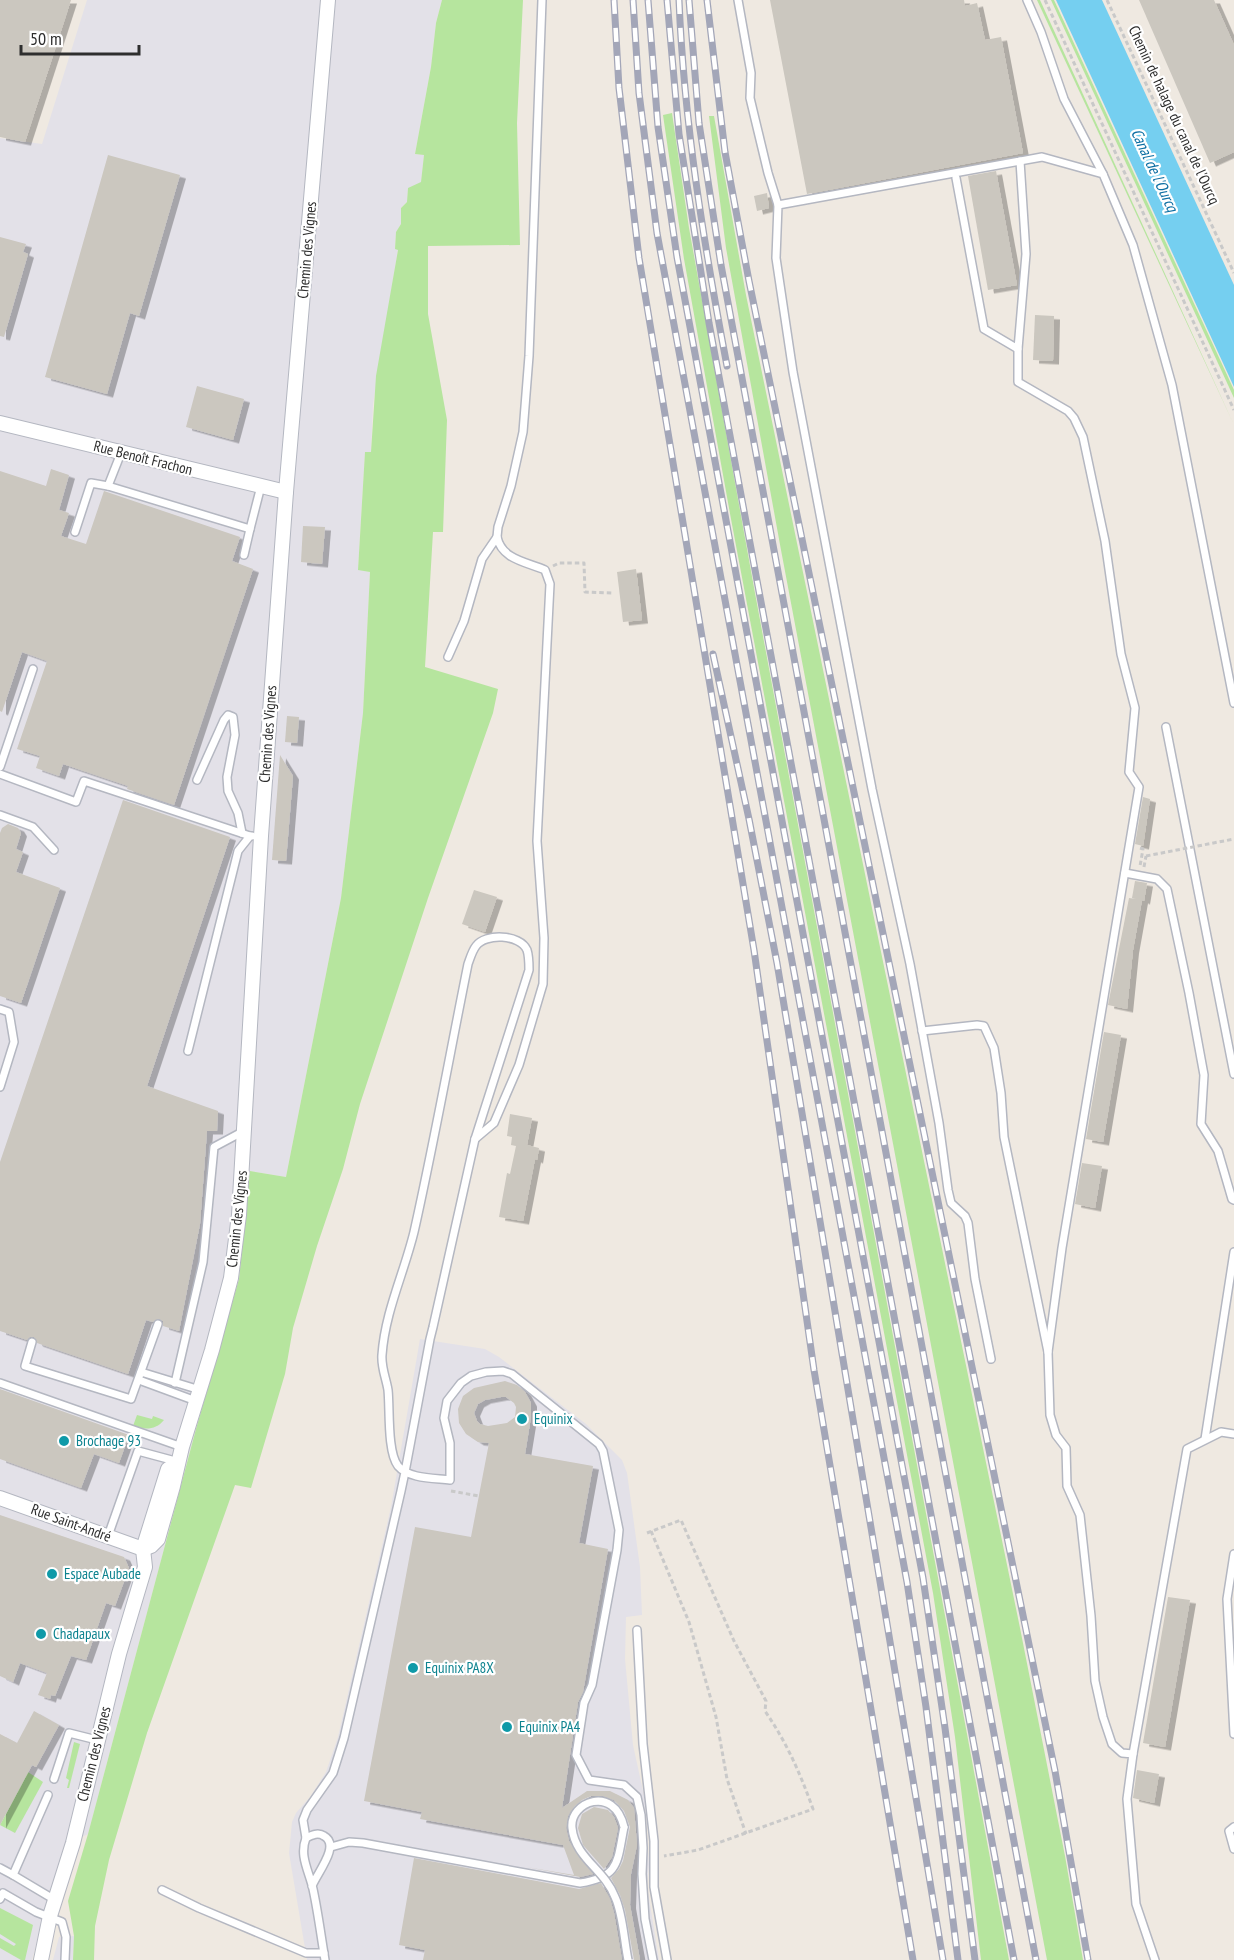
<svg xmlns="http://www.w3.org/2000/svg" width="1234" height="1960" font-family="'PT Sans Narrow',sans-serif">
<defs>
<filter id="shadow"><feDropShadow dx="6" dy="3.5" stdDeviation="0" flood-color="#0004"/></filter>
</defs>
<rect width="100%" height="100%" fill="#efe9e1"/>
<g fill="#e3e1e8">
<polygon points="87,0 442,0 436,23 431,67 415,154 424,155 421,183 408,189 407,202 401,208 401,224 396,232 395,249 398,249 373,404 371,452 365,453 358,569 370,572 363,713 341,898 286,1177 250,1171 239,1279 196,1429 88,1834 64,1846 32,1960 0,1960 0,138 42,144"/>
<polygon points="420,1339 485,1349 499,1357 586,1424 622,1460 627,1473 640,1567 642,1615 626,1617 625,1659 633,1745 645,1800 649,1865 647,1886 659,1960 307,1960 289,1853 292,1822 296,1813 310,1797 326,1772 338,1737 391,1507"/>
<polygon points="74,1936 73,1960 53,1960 59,1937"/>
</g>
<g fill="#b6e59e">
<polygon points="442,0 523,0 517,123 520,245 428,246 428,314 447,420 443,532 433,532 425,667 498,689 493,713 428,898 360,1104 343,1169 317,1246 293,1328 285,1374 251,1488 235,1485 147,1733 109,1860 95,1926 94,1960 73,1960 74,1936 68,1901 88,1834 196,1429 239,1279 250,1171 286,1177 341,898 363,713 370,572 358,570 365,452 371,452 376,376 398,250 395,249 396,232 401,224 401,208 407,202 408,188 421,182 424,155 415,154 431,67 436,23"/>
<polygon points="1037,0 1040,0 1234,425"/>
<polygon points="1051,0 1054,0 1234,390 1234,398"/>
<polygon points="672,113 689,228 755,593 1009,1960 981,1960 955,1737 933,1593 731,519 684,259 663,115"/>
<polygon points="709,116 714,116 746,295 1020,1628 1065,1856 1083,1960 1047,1960 781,550 726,248"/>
<path d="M137 1415 152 1419 153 1416 164 1420C156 1430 145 1430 133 1426Z"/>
<polygon points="74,1742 80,1744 69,1788 67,1788 69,1780 66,1778"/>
<polygon points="28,1772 43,1782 15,1833 0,1825"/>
<polygon points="0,1908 33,1925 25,1960 21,1960 0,1948 0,1938 14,1946 16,1944 0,1934"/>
</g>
<polygon fill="#75cff0" points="1056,0 1102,0 1234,285 1234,387"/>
<g fill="#cbc7bf" fill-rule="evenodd" filter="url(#shadow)">
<polygon points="0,0 71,0 25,142 0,137"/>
<polygon points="770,0 964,0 965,6 977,3 985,40 1001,37 1023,153 807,194"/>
<polygon points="1139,0 1214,0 1234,45 1234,152 1210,163"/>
<polygon points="108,155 180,175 139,316 130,313 107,394 45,377"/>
<polygon points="996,171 1017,285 988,290 968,176"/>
<polygon points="767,193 769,208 757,211 754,196"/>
<polygon points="0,237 26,244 23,252 28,254 4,337 0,336"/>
<polygon points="1035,315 1054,316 1053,361 1033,360"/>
<polygon points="197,386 244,399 233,440 186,427"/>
<polygon points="51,469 69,475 59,510 69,513 61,536 86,544 104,491 240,537 232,561 253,569 174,805 127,789 128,786 63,764 59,776 36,768 40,756 17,749 47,661 22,652 2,712 0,711 0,471 46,486"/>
<polygon points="303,526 325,527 322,564 301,562"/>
<polygon points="636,569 642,620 623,622 617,572"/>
<polygon points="287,716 299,717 297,743 285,742"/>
<polygon points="280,755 293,776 286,861 272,860"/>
<polygon points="1143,797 1150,799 1143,846 1135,844"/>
<polygon points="123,800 230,837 147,1086 218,1111 217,1131 207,1131 200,1224 179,1331 163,1326 163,1321 159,1319 153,1322 146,1320 128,1374 37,1343 34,1337 30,1337 27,1340 0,1331 0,1162"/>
<polygon points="8,824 18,828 21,833 16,849 23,852 16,872 60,888 21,1003 0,996 0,833 2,828"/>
<polygon points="1135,881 1147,883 1144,901 1142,900 1133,950 1127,1009 1108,1005 1129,898 1136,899 1132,898"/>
<polygon points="474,890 497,897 485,932 462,924"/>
<polygon points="1104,1032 1121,1035 1103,1142 1086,1139"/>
<polygon points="510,1114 532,1118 527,1145 539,1148 537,1160 535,1159 523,1221 499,1217 507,1173 510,1174 516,1146 511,1145 512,1137 507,1136"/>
<polygon points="1082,1163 1102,1166 1095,1208 1075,1204"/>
<path d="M505 1381 517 1385 525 1392 531 1403V1417L525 1454 593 1466 579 1543 608 1549 583 1692 578 1702 562 1808 587 1791H610L628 1800 634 1808 637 1845 631 1874 630 1905 640 1960H634L625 1910 620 1895 611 1878 619 1869 623 1861 630 1827 624 1811 614 1800 603 1796H591L582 1800 574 1807 568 1816 566 1828 569 1841 580 1859 593 1874 580 1877 526 1867 574 1875 563 1845 420 1819 422 1812 364 1801 415 1527 471 1537 489 1443 478 1442 466 1434 459 1423 458 1409 463 1396 474 1388ZM501 1397H506L514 1403 516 1407 515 1417 507 1423 488 1426 480 1424 477 1421 474 1413 478 1404 485 1400Z"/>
<polygon points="0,1389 129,1435 119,1463 94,1454 81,1488 0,1459"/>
<polygon points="0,1515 124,1557 129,1568 115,1606 106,1603 86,1660 71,1656 55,1696 51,1695 50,1699 38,1695 47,1673 20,1663 13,1682 0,1676"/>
<polygon points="1168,1597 1190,1600 1165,1747 1143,1743"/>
<polygon points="34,1711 59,1725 36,1767 32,1765 0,1825 0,1734 17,1743"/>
<polygon points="1137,1770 1159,1774 1154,1803 1133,1798"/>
<polygon points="594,1807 608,1810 614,1817 618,1828 612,1857 604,1869 583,1845 578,1828 582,1814"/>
<polygon points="414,1858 579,1889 601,1883 610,1899 614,1913 622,1960 423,1960 425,1950 399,1945"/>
</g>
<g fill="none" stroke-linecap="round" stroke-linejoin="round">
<g stroke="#b4b7c1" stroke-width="10">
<g id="service">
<polyline points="738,0 751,73 750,98 768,173 778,205"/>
<polyline points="1027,0 1041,32 1064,99 1103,174"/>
<polyline points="956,178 984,329 1018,349 1026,254 1020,161"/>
<polyline points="1018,349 1018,382 1068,411 1074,418 1083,437 1105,541 1121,654 1135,708 1129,772 1139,787 1062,1248 1048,1352"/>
<polyline points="108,486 250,529 261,486"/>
<polyline points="75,532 91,483 108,486 121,453"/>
<polyline points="244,555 250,529"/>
<polyline points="448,657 464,621 482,559 497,537 498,527 511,486 523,432 529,356 542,0"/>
<polyline points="1166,727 1234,1074"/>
<polyline points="0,767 33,669"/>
<polyline points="0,774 76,802 84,781 250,836"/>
<polyline points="197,780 224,720 228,715 233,717 235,735 227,777 228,791 238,813 242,833"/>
<polyline points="0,815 33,827 54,850"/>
<polyline points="1125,873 1157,879 1167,889 1189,993 1204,1075 1201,1124 1218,1151 1232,1199 1234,1200"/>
<polyline points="0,1009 9,1012 14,1042 0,1087"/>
<polyline points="922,1031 977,1025 984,1026 994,1048 1001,1093 1004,1137 1048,1352 1050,1415 1056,1435 1066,1448 1067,1486 1080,1515 1091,1616 1095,1681 1103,1717 1112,1744 1122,1753 1133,1754 1127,1799 1136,1904 1155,1960"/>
<polyline points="188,1051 238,851 250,836 252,836"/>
<path d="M475 1139 494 1123 519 1065 543 984 544 938 537 841 550 584 545 570C527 562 502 560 497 537"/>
<polyline points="32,1342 25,1366 131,1399 158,1324"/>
<polyline points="991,1359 975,1279 968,1223 965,1216 951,1203 948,1190 939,1123 910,964 872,789 793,372 776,258 778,205 1042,157 1103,174 1133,245 1172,385 1234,703"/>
<polyline points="141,1372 200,1390"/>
<polyline points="139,1380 196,1401"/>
<polyline points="0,1383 182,1447"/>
<polyline points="175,1383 203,1262 214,1147 244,1131"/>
<polyline points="1205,1439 1234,1252"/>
<polyline points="108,1536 138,1451 179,1462"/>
<polyline points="1234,1554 1227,1599 1234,1734"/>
<polyline points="637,1630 643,1744 654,1841 654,1887 667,1960"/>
<polyline points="1133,1754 1187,1449 1221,1432 1234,1434"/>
<polyline points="54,1779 69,1733 97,1740"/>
<polyline points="48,1795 13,1875 55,1900"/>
<polyline points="1234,1827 1229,1831 1234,1849"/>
<path d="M306 1838 303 1820 307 1810 333 1773 344 1738 401 1491 405 1472 430 1339 433 1327 475 1139 529 970C529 964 529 956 527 950 520 934 485 933 476 946 472 951 470 959 468 964 450 1053 434 1143 414 1232 404 1273 385 1312 382 1355 381 1367 386 1378 388 1390 390 1408 387 1452 398 1466 409 1479 434 1478 450 1480V1443L444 1418 447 1401 461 1383 471 1376 486 1372 503 1371 512 1374 599 1444 603 1451 619 1530 617 1550 592 1685 584 1703 576 1755 589 1780 624 1785 637 1797 641 1815 643 1848 642 1874 645 1919 653 1960"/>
<path d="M331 1847 349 1842 363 1843 580 1883C620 1877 617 1862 624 1827"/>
<polyline points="0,1868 13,1875"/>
<path d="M312 1886C317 1873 341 1845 324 1836 318 1832 312 1835 306 1838 299 1856 309 1871 313 1889 318 1912 321 1936 325 1960"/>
<polyline points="162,1890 199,1908 306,1953 324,1953"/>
<polyline points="0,1899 3,1893 36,1912 62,1922 66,1937 65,1960"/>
</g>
</g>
<g stroke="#b4b7c1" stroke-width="16">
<g id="minor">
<polyline points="0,423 286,492"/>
<polyline points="0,1498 143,1549"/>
<polyline points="143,1549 151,1546 158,1539 173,1486 182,1447 212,1350 231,1278 239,1215 261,836 286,492 328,0"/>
<polyline points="41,1960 50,1916 73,1843 119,1654 145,1567 143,1549 168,1469 175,1465"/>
</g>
</g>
<g stroke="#c9c9c9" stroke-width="3" stroke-dasharray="4.5 3" stroke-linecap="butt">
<polyline points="1045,0 1234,410"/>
<polyline points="1107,0 1234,273"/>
<polyline points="553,566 559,563 584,563 585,592 612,593"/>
<polyline points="1140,848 1143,849 1140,866"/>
<polyline points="1144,867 1146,856"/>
<polyline points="451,1491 479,1496"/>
<polyline points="651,1531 689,1622 716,1717 727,1779 746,1834"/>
<path d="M647 1533 681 1520 734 1641 766 1701 765 1711C787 1743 800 1773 813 1809L698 1850 664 1856"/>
</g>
<use href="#service" stroke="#fff" stroke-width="7"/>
<use href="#minor" stroke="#fff" stroke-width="14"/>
<g stroke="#a3a6b8" stroke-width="7">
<g id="rail">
<polyline points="614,0 619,88 639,258 754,950 814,1370 913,1960"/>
<polyline points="633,0 639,93 657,233 907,1582 926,1707 958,1960"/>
<polyline points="648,0 658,127 677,257 923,1578 945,1728 975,1960"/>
<polyline points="667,0 679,134 709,323 1014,1960"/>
<path d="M679 0C684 123 704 245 727 366"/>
<polyline points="689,0 699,123 721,265 1036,1960"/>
<polyline points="707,0 725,152 749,281 1055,1771 1088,1960"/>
<polyline points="713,654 749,819 777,963 943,1960"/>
</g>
</g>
<use href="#rail" stroke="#fff" stroke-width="4.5" stroke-dasharray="14" stroke-linecap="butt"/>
<g stroke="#b4b7c1" stroke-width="10" stroke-linecap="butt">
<path id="service-bridge" d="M624 1827C614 1784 569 1802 572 1828 575 1858 605 1870 615 1897 623 1914 624 1941 628 1960"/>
</g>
<polyline stroke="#c9c9c9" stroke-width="3" stroke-dasharray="4.5 3" stroke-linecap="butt" points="1146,856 1234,839"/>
<use href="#service-bridge" stroke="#fff" stroke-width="7"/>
</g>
<g fill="#0f9aa8" stroke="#fff" stroke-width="2">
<circle cx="522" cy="1419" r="6"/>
<circle cx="64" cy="1441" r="6"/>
<circle cx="52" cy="1574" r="6"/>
<circle cx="41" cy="1634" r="6"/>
<circle cx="413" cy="1668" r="6"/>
<circle cx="507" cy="1727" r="6"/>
</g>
<g text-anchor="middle" stroke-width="4.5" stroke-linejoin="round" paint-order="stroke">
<g font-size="15" fill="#2e2e2e" stroke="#fff">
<text transform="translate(1174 115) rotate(65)" y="5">Chemin de halage du canal de l'Ourcq</text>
<text transform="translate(307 250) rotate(-85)" y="5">Chemin des Vignes</text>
<text transform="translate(143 458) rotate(14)" y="5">Rue Benoît Frachon</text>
<text transform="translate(268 734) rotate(-86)" y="5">Chemin des Vignes</text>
<text transform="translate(237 1219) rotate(-84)" y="5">Chemin des Vignes</text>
<text transform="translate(71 1523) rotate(20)" y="5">Rue Saint-André</text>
<text transform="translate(94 1754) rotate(-76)" y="5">Chemin des Vignes</text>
</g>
<g font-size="15" fill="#0d838f" stroke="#fff" text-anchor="start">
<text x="534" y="1424">Equinix</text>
<text x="76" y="1446">Brochage 93</text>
<text x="64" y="1579">Espace Aubade</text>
<text x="53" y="1639">Chadapaux</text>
<text x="425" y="1673">Equinix PA8X</text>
<text x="519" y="1732">Equinix PA4</text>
</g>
<g font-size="16" font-style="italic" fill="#0d6fa3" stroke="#fff">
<text transform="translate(1155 170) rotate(65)" y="6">Canal de l'Ourcq</text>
</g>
</g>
<path d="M21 45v9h118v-9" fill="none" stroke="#2e2e2e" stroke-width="3"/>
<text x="30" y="45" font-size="18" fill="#2e2e2e" stroke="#ffffff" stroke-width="4.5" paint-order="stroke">50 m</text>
</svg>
